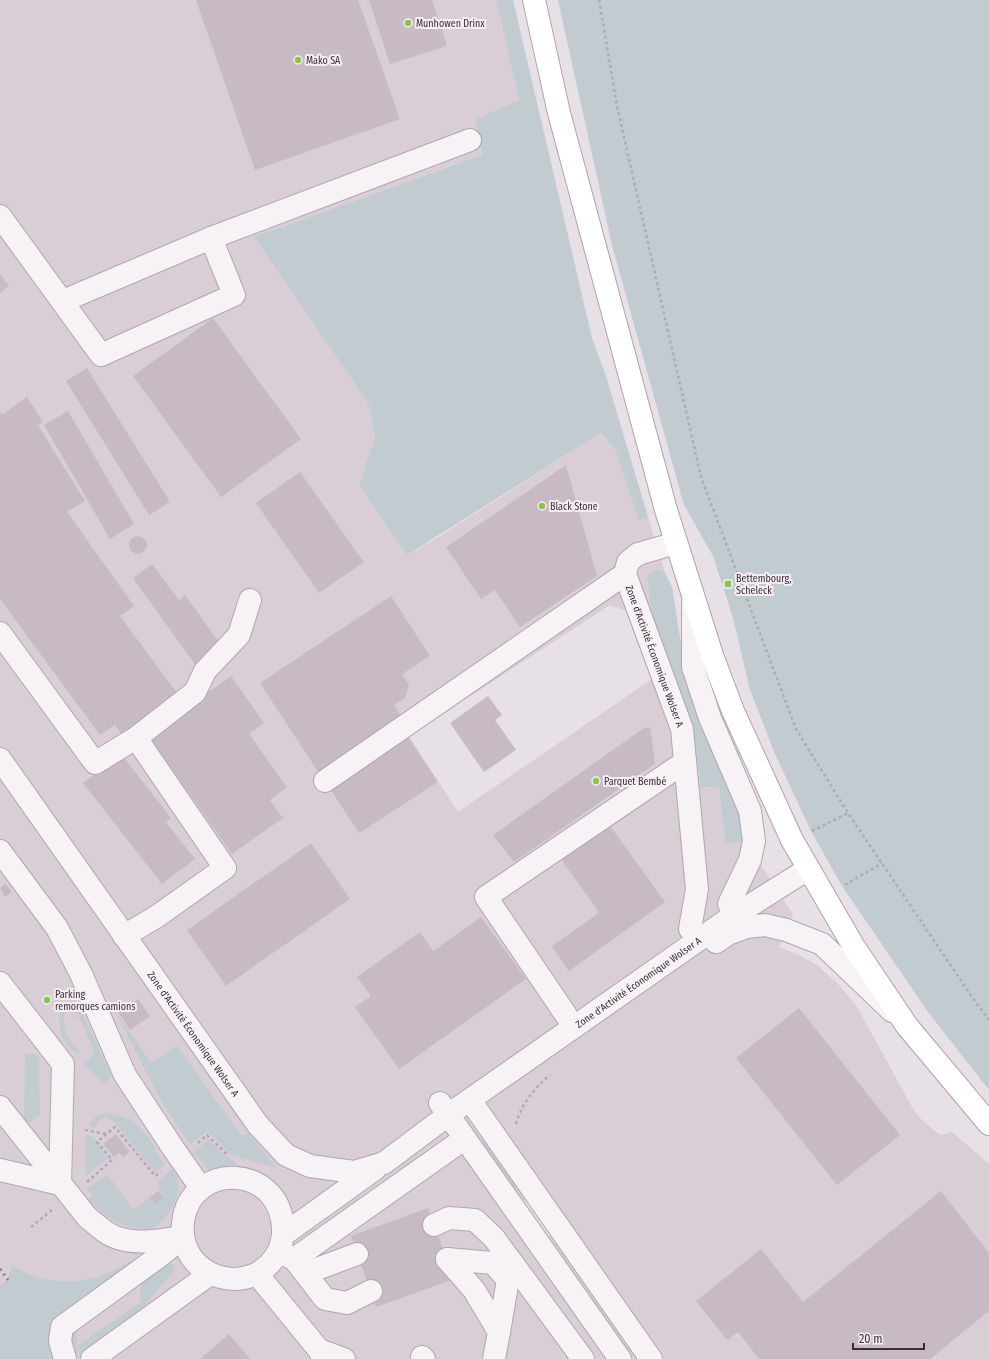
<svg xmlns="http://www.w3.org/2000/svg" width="989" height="1359" font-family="'Fira Sans Condensed',sans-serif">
<rect width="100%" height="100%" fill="#e7e0e6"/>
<path fill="#d9ced6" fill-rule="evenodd" d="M0 0H496L519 100 475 119 482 155 254 237 368 403 375 436 359 485 407 555 432 541 601 433 615 449 639 519 648 517 665 573 657 569 647 579 652 615 693 727 701 788 719 787 725 843 742 842 740 856 762 867 793 914 779 947 799 955 817 965 838 984 856 1005 913 1109 922 1120 940 1135 952 1132 989 1164V1359H0ZM610 605 627 611 652 679 458 812 409 736ZM529 1197 553 1236 552 1237 548 1236 532 1221 520 1204Z"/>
<g fill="#c2cbd0">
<polygon points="496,0 513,0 592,338 606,376 648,517 639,520 615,449 601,433 407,555 359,485 375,436 368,403 254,237 482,155 475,119 519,100"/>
<polygon points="558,0 989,0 989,1090 928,1012 842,886 811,831 775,754 750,690 733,618 713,556 684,505 612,245"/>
<polygon points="657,569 665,573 672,587 685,669 741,811 742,842 725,843 719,787 701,788 693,727 652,615 647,579 651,572"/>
<path d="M69 1002 77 1004 80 1008 111 1075 108 1082 104 1083 83 1064 95 1053 75 1008 64 1011 65 1033 80 1052 75 1054C71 1048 66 1043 63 1038 58 1028 57 1007 69 1002Z"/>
<polygon points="115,1011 151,1063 177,1046 242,1137 248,1133 276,1168 231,1155 207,1131 190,1145 161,1101"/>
<polygon points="25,1054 35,1054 39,1059 40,1115 29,1123 24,1119"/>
<path d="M103 1114C134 1115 139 1126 156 1148L154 1150 165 1164 155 1173 116 1124 107 1117 102 1118 94 1128 88 1125 96 1117Z"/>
<polygon points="86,1135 90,1135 108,1158 86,1176"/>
<polygon points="488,1137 521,1184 511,1192 478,1144"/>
<polygon points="208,1140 239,1166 231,1165 209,1170 194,1152"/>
<path d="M172 1169C188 1190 171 1215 154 1228 122 1230 109 1220 88 1199L93 1195 87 1189 107 1174 134 1210 150 1197 155 1204 163 1197 157 1182Z"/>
<path d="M130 1261 142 1262 64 1316 57 1359H0V1286L8 1280 12 1265C49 1290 94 1285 130 1261Z"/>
<polygon points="169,1263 174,1265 174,1271 143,1307 118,1328 80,1353 74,1353 67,1333 78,1324 76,1347 140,1302 141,1277"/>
</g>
<g fill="#c7bac4">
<polygon points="196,0 358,0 400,119 255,170"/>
<polygon points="369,0 432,0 447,46 390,64"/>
<polygon points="0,274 9,286 0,293"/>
<polygon points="213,318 301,439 221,497 133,376"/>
<polygon points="87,368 170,502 149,515 66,381"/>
<polygon points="27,397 43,422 38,425 85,501 67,512 134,606 120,616 180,697 124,738 115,725 100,735 0,599 0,412 2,415"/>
<polygon points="68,411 134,524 110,539 44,425"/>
<polygon points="566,465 597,576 520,627 495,590 481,599 446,547"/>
<polygon points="300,472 364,562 319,593 256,503"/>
<circle cx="138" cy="545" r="9"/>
<polygon points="152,564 179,600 185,595 223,648 197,667 133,578"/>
<polygon points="391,596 430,656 402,674 409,685 405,698 394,705 402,718 319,773 260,683"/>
<polygon points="231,676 264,723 249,734 287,787 270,800 283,818 232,854 148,735"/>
<polygon points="488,696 502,715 495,720 516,750 484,772 450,723"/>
<polygon points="650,727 655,764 514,862 493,835 644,728"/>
<polygon points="408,737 438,782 359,833 330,789"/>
<polygon points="121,754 171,818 166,822 195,859 162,884 83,783"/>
<polygon points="610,826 665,902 569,971 552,946 599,913 562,860"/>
<polygon points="311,843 350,899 226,986 187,930"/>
<polygon points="5,884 12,892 5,897 0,888"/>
<polygon points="481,917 526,979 399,1069 355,1007 371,996 357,977 420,932 433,951"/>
<polygon points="138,999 150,1016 130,1030 118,1012"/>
<polygon points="799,1008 900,1135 837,1185 736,1058"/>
<polygon points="116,1134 130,1152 123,1157 119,1153 114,1157 103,1144"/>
<polygon points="158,1191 163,1197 155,1204 150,1197"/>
<polygon points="941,1191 989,1253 989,1311 930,1359 759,1359 738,1332 727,1340 696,1301 761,1249 803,1302"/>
<polygon points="428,1208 454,1279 376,1307 351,1236"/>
<polygon points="229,1334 250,1359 200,1359"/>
</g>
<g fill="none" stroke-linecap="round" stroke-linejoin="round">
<g stroke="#c5bcc3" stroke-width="22" stroke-dasharray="22 11" stroke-linecap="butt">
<polyline points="357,1254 434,1225"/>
<polyline points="371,1291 447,1259"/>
</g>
<g stroke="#b1a6ae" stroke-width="24">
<g id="minor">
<polyline points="0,216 101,355 234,295 211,238 63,301"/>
<polyline points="211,238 470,140"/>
<path id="s1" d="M676 543 638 554 628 562 625 574 682 729 697 889 690 929"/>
<polyline points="693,602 693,667 710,718 750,811 754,841 750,860 729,904"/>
<polyline points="0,633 95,763 136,738 195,692 205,671 239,635 250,600"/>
<path id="s2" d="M0 759 258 1125 286 1155 310 1166 354 1172 384 1163 448 1115 727 920 808 869"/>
<polyline points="325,781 625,574"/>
<polyline points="0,851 57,928 81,974 125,1075 173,1148 201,1188"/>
<polyline points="124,936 156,917 225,868 136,738"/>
<polyline points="716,942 728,934 747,927 765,925 786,930 822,944 892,1011"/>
<polyline points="0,983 63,1064 60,1184 0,1170"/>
<polyline points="566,1015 486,897 685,762"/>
<polyline points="470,1100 651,1359"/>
<polyline points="440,1103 620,1359"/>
<path d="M0 1107 87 1217C96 1224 106 1235 118 1238 139 1245 162 1240 183 1237"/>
<polyline points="434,1225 449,1218 475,1220 494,1238 583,1359"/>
<path d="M283 1235C286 1162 189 1160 183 1223 177 1278 252 1301 278 1252 281 1247 282 1240 283 1235L375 1169"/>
<polyline points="279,1252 294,1259 464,1139"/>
<polyline points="294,1259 325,1299 347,1303 371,1291"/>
<polyline points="447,1259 474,1290 499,1332 494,1359"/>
<polyline points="447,1259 493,1263 508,1280"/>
<polyline points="306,1273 357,1254"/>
<polyline points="257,1274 319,1350 324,1359"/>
<polyline points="499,1332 511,1262"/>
<polyline points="319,1350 344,1359"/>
<polyline points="422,1357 424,1359"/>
<polyline points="65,1359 60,1341 62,1327 161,1255 183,1237"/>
<polyline points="92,1359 210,1274"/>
</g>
</g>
<g stroke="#b2a0ae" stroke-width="24">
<polyline id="major" points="534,0 559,113 666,510 713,658 733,711 792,840 854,947 907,1026 989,1124"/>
</g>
<g stroke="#b3aab1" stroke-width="2.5" stroke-dasharray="3 3" stroke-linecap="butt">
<polyline points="599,0 617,106 701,477 796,729 848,813 972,997 989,1020"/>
<polyline points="812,831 848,813"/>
<polyline points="845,885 882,863"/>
<path d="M516 1124C521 1105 534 1088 550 1075"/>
<polyline points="85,1130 107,1134"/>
<polyline points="198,1143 207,1135 228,1155"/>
<polyline points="87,1182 112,1160 97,1142 115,1127 155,1176 161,1172"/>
<polyline points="31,1227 52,1210"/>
</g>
<use href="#minor" stroke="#f6f2f5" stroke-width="22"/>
<use href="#major" stroke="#fff" stroke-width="22"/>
<polyline stroke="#8f7b8b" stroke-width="3" stroke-dasharray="2 4" stroke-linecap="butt" points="0,1269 8,1280"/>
</g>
<g fill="#8dc150" stroke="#f5eff4" stroke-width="1.5">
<circle cx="408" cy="23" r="4"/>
<circle cx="298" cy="60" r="4"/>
<circle cx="542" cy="506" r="4"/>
<rect x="724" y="580" width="8" height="8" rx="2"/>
<circle cx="596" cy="781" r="4"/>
<circle cx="47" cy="1000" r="4"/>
</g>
<g text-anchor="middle" stroke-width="4" stroke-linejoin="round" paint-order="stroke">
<g font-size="10" fill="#3d2a38" stroke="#f5eff4" text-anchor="start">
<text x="416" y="27">Munhowen Drinx</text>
<text x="306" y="64">Mako SA</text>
<text x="550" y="510">Black Stone</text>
<text x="736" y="582">Bettembourg,<tspan x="736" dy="12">Scheleck</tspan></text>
<text x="604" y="785">Parquet Bembé</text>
<text x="55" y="998">Parking<tspan x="55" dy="12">remorques camions</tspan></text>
</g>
<g font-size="10" fill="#3d2a38" stroke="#f5eff4">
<text dy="4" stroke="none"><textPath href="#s1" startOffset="152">Zone d'Activité Économique Wolser A</textPath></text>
<text dy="4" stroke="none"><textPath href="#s2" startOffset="903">Zone d'Activité Économique Wolser A</textPath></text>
<text dy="4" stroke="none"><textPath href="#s2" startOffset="336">Zone d'Activité Économique Wolser A</textPath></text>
</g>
</g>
<path d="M853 1343v6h71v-6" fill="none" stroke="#3d2a38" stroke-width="2"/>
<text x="859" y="1343" font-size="12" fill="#3d2a38" stroke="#f5eff4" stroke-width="3" paint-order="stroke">20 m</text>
</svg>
